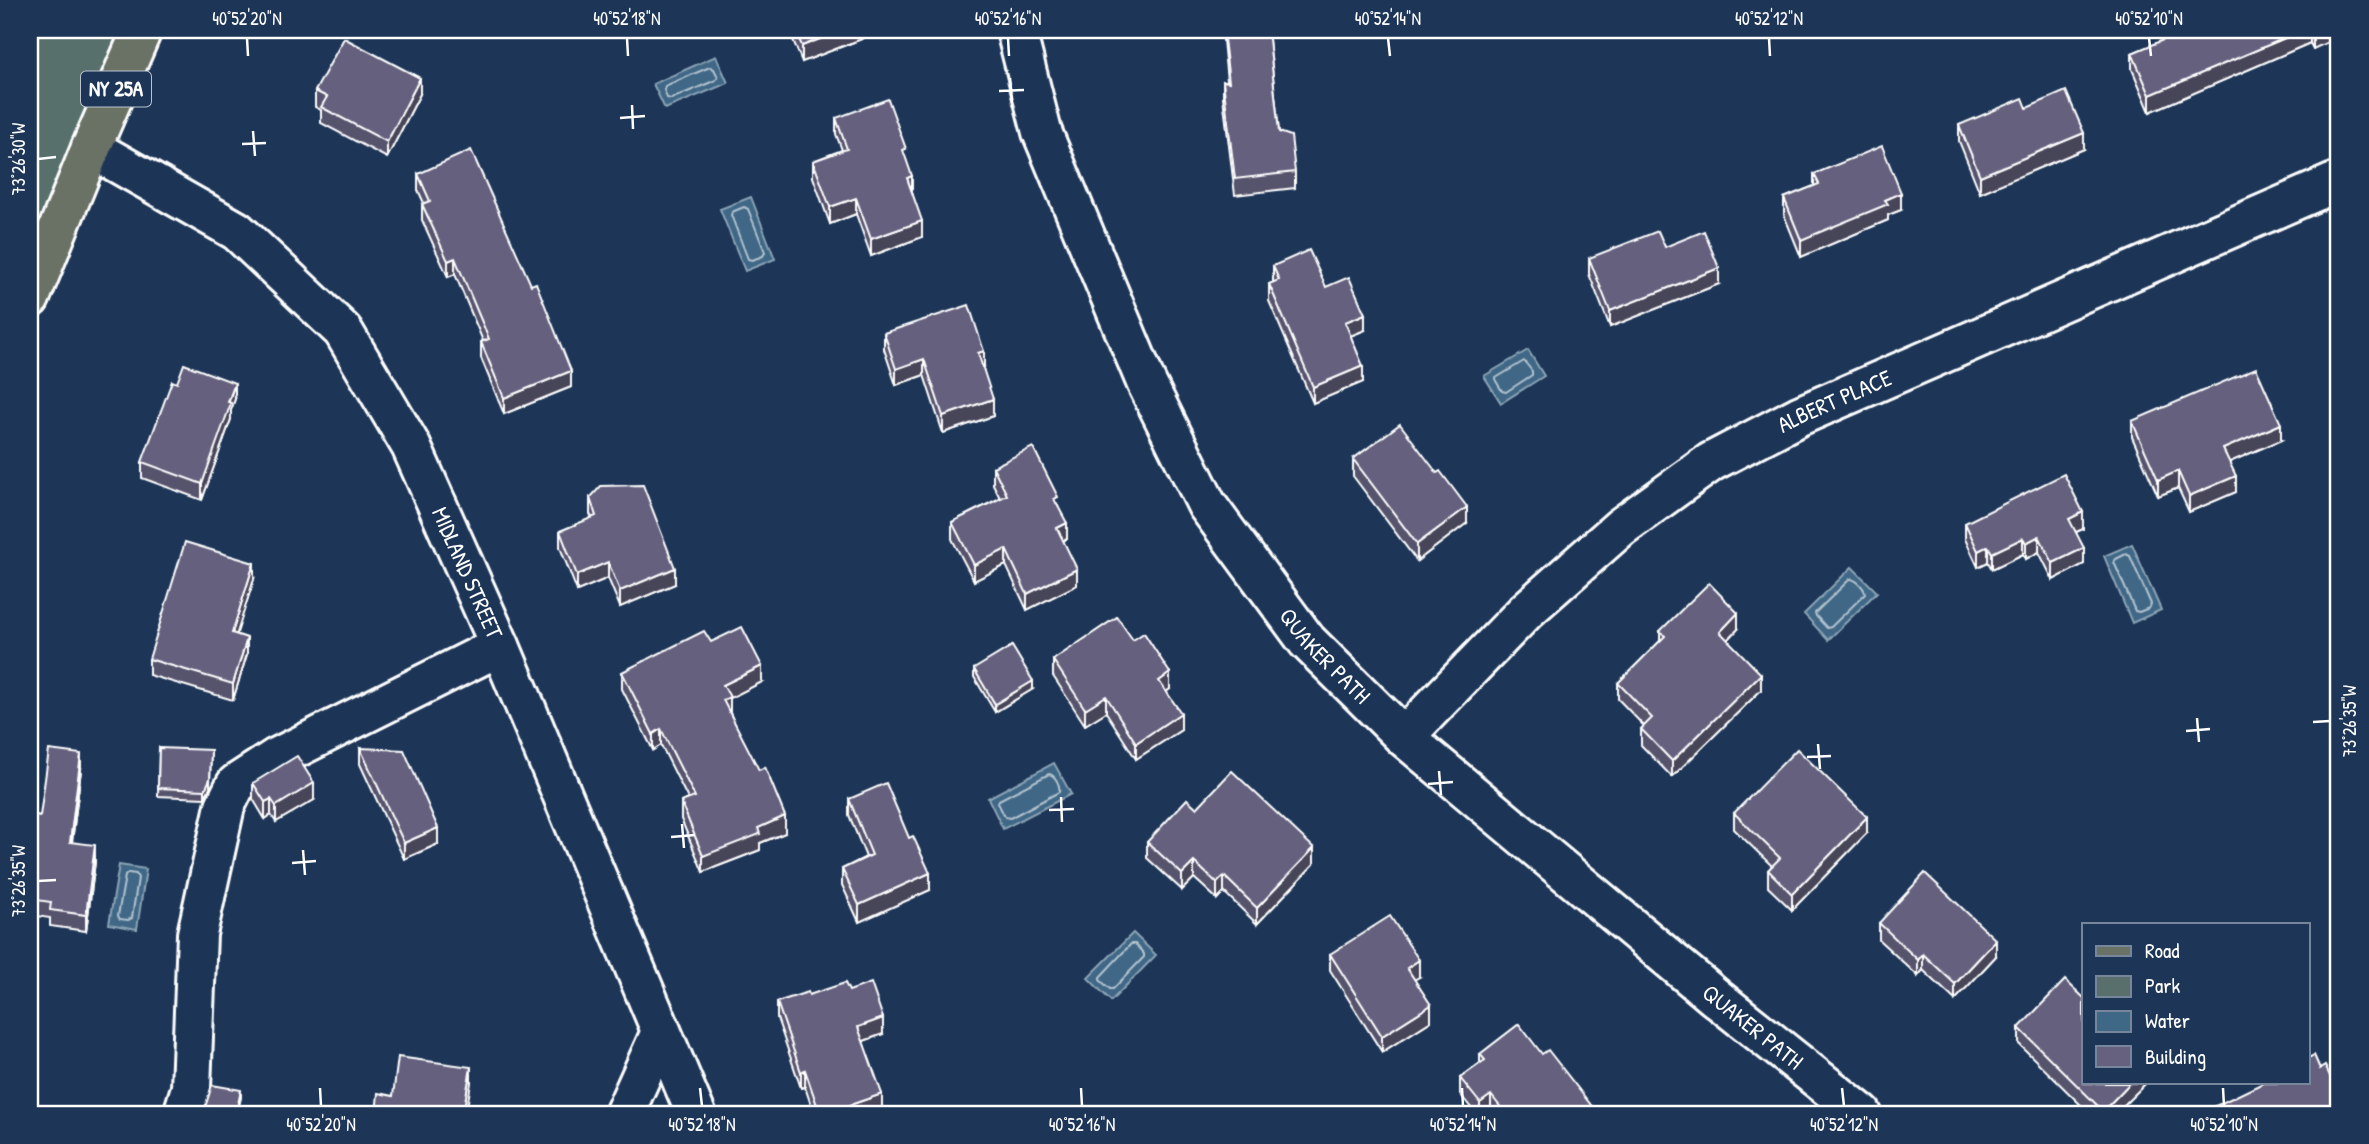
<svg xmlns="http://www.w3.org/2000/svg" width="2369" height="1144" font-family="'Patrick Hand',sans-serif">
<rect width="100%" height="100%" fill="#1d3557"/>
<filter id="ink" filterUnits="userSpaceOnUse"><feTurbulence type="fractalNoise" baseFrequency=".0143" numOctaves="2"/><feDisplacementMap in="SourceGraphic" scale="14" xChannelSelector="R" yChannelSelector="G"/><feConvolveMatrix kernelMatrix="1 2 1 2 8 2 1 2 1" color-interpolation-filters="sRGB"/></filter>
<g filter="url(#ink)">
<polygon fill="#586f6c" stroke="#acb7b6" stroke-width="2" points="30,30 151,30 30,323"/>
<g fill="#3f6786" stroke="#8ca4b6" stroke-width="2">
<polygon points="716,56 728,83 665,109 653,84"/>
<polygon points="751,197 775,259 745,271 720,209"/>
<polygon points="1528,350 1544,376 1501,403 1484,376"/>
<polygon points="2132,544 2161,610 2132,623 2104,556"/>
<polygon points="1852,567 1877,592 1828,640 1804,614"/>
<polygon points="1054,763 1071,794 1003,829 988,798"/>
<polygon points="119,865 146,869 137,929 109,924"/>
<polygon points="1133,933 1156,955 1111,1001 1088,978"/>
</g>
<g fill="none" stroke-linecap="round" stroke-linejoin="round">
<g stroke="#b2c2cf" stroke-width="2">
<polygon points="710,67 714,69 718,77 716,80 671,99 667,98 664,90 665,86"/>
<polygon points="744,207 748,209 765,252 763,256 752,260 748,259 731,215 732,212"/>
<polygon points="1524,361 1532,371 1532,375 1506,392 1502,391 1496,381 1496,378"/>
<polygon points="2126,554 2130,556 2151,604 2149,608 2139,612 2135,611 2114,562 2116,559"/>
<path d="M1850 579C1856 579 1865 588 1865 594L1831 627 1827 628 1816 616 1815 613Z"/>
<path d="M1049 774C1055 775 1061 786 1059 792L1010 818 1005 817 998 803 999 800Z"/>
<polygon points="128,873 136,874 138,878 132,918 128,920 120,919 118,916 125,876"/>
<polygon points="1131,944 1135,944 1144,954 1144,957 1113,989 1110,989 1100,980 1100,977"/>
</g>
<g stroke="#fff" stroke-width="44">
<g id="minor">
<path id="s1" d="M1016 30 1042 132 1146 382 1207 505 1307 641 1404 737 1715 997 1862 1114"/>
<path id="s2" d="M91 148 237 231 343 331 411 446 500 646 696 1114"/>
<path id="s3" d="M1404 737 1527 610 1621 527 1711 462 1799 416 2339 181"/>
<polyline points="183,1114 191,1088 197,934 225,806 236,784 276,758 500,646"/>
<polyline points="624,1114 661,1032"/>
</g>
</g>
<g stroke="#fff" stroke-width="44">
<polyline id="major" points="30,298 91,148 142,30"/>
</g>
<use href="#minor" stroke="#1d3557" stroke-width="38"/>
<use href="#major" stroke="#6a7266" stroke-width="38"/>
</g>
<g fill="#57536c" stroke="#fff" stroke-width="2">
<polygon points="789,30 864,30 864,38 802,62"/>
<polygon points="1222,30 1268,30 1279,132 1295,172 1295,188 1235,195 1223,97 1223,81 1227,81"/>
<polygon points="2164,30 2339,30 2313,49 2310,43 2150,112 2132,69 2132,53 2164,40"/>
<polygon points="315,91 420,94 387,158 321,123 321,110 315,107"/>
<polygon points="2027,108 2084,149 1980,193 1959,141 1959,125"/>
<polygon points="836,118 906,159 912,192 922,237 871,256 856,214 830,224 813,177 813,161 842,150 836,134"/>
<polygon points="418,174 571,387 504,414 481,358 481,342 483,341 455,274 448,277 422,220 422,204 424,203 418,190"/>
<polygon points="1814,174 1901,210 1888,215 1888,220 1801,257 1784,215 1784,198 1814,186"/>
<polygon points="1665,247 1719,284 1610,327 1589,274 1589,258"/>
<polygon points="1273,266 1326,287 1365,330 1350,336 1363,382 1313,403 1269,301 1269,284 1273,283"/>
<polygon points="884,333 984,367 983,368 993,416 943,433 924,375 896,385 884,349"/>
<polygon points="235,399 231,410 231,419 202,500 142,478 142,462"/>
<polygon points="2132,421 2281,440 2229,462 2236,492 2189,512 2178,488 2158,496 2132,437"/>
<polygon points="1353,459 1467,523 1417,561 1353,476"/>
<polygon points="993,467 1058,506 1067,539 1063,541 1077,585 1027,610 1006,565 974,581 952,539 952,522 1000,498 993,484"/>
<polygon points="590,498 675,584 620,607 608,578 577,591 560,547 560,531 592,518 590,514"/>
<polygon points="1965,523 2083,529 2076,532 2084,564 2053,580 2039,552 2026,559 2023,554 1992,569 1988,562 1978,567 1965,539"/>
<polygon points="254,579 236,634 247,654 233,700 149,675 149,659"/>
<polygon points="1738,629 1728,640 1761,690 1672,777 1641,745 1641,729 1644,726 1618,699 1618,683 1660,641 1660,631"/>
<polygon points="1133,640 1170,689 1166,692 1181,730 1136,759 1106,712 1085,725 1053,676 1053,660"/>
<polygon points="974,669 1033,689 995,712 974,677"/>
<polygon points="622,672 762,682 730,698 730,713 785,833 760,843 760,850 703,872 681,819 681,802 688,799 661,745 653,750 622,689"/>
<polygon points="159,748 210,787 205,798 158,796"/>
<polygon points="360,748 438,844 404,859 360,764"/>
<polygon points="81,770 72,842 95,862 86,931 50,926 50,918 30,915 30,814 40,816"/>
<polygon points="253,783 314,800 276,822 271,815 265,819 253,799"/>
<polygon points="849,799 930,890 859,922 842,885 842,869 866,857 849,815"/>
<polygon points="1197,808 1314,864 1257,924 1224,892 1217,899 1194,878 1182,890 1147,858 1147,842"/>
<polygon points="1734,813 1867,833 1792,910 1768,887 1768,870 1772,866 1734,829"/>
<polygon points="1879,923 1996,956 1955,1000 1923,970 1918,976 1879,940"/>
<polygon points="1330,954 1419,977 1414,979 1431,1021 1382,1052 1330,970"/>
<polygon points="849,991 883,1034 863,1041 882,1110 871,1114 814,1114 805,1087 801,1088 777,1018 777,1002 809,995"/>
<polygon points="2019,1028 2084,1083 2146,1083 2115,1114 2090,1114 2019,1044"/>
<polygon points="1480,1054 1542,1054 1598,1114 1494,1114 1491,1111 1487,1114 1476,1114 1460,1094 1460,1078 1480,1063"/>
</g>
<g fill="#474458" stroke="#fff" stroke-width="2">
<polygon points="843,30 864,30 864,38 802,62 802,46"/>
<polygon points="2304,30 2310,30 2310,43 2150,112 2150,95"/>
<polygon points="2320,30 2339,30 2339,37 2313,49 2313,33"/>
<polygon points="420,78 420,94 387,158 387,142"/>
<polygon points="2084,133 2084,149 1980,193 1980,176"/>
<polygon points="912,176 912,192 907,178"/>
<polygon points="1901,193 1901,210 1888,215 1888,220 1801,257 1801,240 1885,200"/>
<polygon points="856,198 856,214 830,224 830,207"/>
<polygon points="922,221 922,237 871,256 871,239"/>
<polygon points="455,258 455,274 448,277 448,261"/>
<polygon points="1719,268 1719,284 1610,327 1610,311"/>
<polygon points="1365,314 1365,330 1345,338 1345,322"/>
<polygon points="984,351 984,367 978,369 978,353"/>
<polygon points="924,359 924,375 896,385 896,369"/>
<polygon points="1363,366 1363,382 1313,403 1313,387"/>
<polygon points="571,371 571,387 504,414 504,398"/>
<polygon points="235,383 235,399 231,410 231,419 202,500 202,484"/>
<polygon points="993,399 993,416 943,433 943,416"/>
<polygon points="2281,424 2281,440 2223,465 2223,449"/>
<polygon points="2178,471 2178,488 2158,496 2158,480"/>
<polygon points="2236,476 2236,492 2189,512 2189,496"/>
<polygon points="1467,507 1467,523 1417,561 1417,544"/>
<polygon points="2083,512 2083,529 2069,535 2069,519"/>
<polygon points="1067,523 1067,539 1057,544 1057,528"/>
<polygon points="2039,536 2039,552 2026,559 2026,543"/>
<polygon points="2023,538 2023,554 1992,569 1992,553"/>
<polygon points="1988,546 1988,562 1978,567 1978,551"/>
<polygon points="2084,548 2084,564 2053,580 2053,563"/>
<polygon points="1006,549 1006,565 974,581 974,565"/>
<polygon points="608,562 608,578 577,591 577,575"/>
<polygon points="254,563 254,579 232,649 232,633"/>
<polygon points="675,568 675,584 620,607 620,591"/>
<polygon points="1077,569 1077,585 1027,610 1027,594"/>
<polygon points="1738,613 1738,629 1720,648 1720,632"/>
<polygon points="247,638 247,654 233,700 233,684"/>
<polygon points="762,666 762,682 730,698 730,713 723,716 723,685"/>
<polygon points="1170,673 1170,689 1159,697 1159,681"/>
<polygon points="1761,674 1761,690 1672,777 1672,761"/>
<polygon points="1033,681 1033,689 995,712 995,704"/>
<polygon points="1106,696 1106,712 1085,725 1085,709"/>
<polygon points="1181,713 1181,730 1136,759 1136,743"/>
<polygon points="661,729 661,745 653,750 653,734"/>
<polygon points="211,750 210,787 205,798 205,790"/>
<polygon points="81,754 81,770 70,858 70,842"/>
<polygon points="314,783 314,800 276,822 276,806"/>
<polygon points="271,799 271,815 265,819 265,802"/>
<polygon points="785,816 785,833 760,843 760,850 703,872 703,856 758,828"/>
<polygon points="1867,817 1867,833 1792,910 1792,894"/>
<polygon points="438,828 438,844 404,859 404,843"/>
<polygon points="95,845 95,862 86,931 86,915"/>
<polygon points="1314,848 1314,864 1257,924 1257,908"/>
<polygon points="1194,862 1194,878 1182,890 1182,874"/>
<polygon points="930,873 930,890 859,922 859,905"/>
<polygon points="1224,876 1224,892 1217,899 1217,883"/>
<polygon points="1996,940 1996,956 1955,1000 1955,984"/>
<polygon points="1923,954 1923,970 1918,976 1918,960"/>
<polygon points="1419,960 1419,977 1407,984 1407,968"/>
<polygon points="1431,1005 1431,1021 1382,1052 1382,1036"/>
<polygon points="883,1018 883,1034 858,1043 858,1027"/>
<polygon points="471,1067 471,1083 466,1114 463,1114"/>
<polygon points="805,1070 805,1087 801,1088 801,1072"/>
<polygon points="2130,1083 2146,1083 2115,1114 2103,1114 2103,1111"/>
<polygon points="241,1090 241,1098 237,1114 236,1114"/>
<polygon points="882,1094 882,1110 871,1114 824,1114"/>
<polygon points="1491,1095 1491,1111 1487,1114 1480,1114 1480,1103"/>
</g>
<g fill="#65617e" stroke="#fff" stroke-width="2">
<polygon points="795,30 843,30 802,46"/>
<polygon points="1223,30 1268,30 1279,132 1291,136 1295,172 1235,179 1223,81 1229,82"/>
<polygon points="2165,30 2304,30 2150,95 2132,53 2168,38"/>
<polygon points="344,38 420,78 387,142 321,107 327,97 315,91"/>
<polygon points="2066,91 2084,133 1980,176 1959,125 2023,98 2027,108"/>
<polygon points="888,99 906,149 903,150 912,176 907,178 922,221 871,239 856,198 830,207 813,161 847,149 836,118"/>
<polygon points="1882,146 1901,193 1885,200 1888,204 1801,240 1784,198 1819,184 1814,174"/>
<polygon points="471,150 531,285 536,283 571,371 504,398 481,342 489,339 455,258 448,261 422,204 430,201 418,174"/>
<polygon points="1658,231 1665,247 1704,231 1719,268 1610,311 1589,258"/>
<polygon points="1309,250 1326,287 1349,277 1365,314 1345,322 1363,366 1313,387 1269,284 1279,280 1273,266"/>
<polygon points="969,305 984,351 978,353 993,399 943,416 924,359 896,369 884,333"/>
<polygon points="184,364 235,383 228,402 231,403 202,484 142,462 172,381 177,383"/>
<polygon points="2256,368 2281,424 2223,449 2236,476 2189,496 2178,471 2158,480 2132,421"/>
<polygon points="1400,424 1437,473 1440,471 1467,507 1417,544 1353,459"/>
<polygon points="1033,447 1058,497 1054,499 1067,523 1057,528 1077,569 1027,594 1006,549 974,565 952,522 1007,495 993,467"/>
<polygon points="2064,474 2083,512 2069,519 2084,548 2053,563 2039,536 2026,543 2023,538 1992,553 1988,546 1978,551 1965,523"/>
<polygon points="643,485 675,568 620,591 608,562 577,575 560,531 596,516 590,498 601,486"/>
<polygon points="185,542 254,563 232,633 247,638 233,684 149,659"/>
<polygon points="1709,583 1738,613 1720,632 1761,674 1672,761 1641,729 1652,718 1618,683 1665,636 1660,631"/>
<polygon points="1117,617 1133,640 1144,633 1170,673 1159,681 1181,713 1136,743 1106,696 1085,709 1053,660"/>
<polygon points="742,627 762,666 723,685 730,697 723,700 759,770 765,767 785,816 758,828 760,834 703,856 681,802 695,797 661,729 653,734 622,672 704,631 711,642"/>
<polygon points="1012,646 1033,681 995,704 974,669"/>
<polygon points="159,748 211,750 210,779 205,790 158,788"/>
<polygon points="360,748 404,750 438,828 404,843"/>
<polygon points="1797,749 1867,817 1792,894 1768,870 1780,858 1734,813"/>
<polygon points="49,750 81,754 70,842 95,845 86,915 50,910 51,902 30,899 30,814 40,816"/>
<polygon points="297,756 314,783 276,806 271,799 265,802 253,783"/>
<polygon points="1232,771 1314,848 1257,908 1224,876 1217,883 1194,862 1182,874 1147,842 1187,799 1197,808"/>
<polygon points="886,783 909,838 913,836 930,873 859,905 842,869 872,855 849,799"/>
<polygon points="1925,873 1996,940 1955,984 1923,954 1918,960 1879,923"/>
<polygon points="1390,916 1419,960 1407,968 1431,1005 1382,1036 1330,954"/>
<polygon points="2065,980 2084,998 2084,1083 2130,1083 2103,1111 2019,1028"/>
<polygon points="845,983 849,991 871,983 883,1018 858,1027 882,1094 824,1114 820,1114 805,1070 801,1072 777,1002 808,992 809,995"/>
<polygon points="1519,1024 1542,1054 1548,1050 1598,1114 1506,1114 1491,1095 1480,1103 1460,1078 1485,1060 1480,1054"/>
<polygon points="2314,1055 2320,1069 2325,1066 2339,1094 2339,1111 2333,1114 2199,1114 2263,1083 2308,1083 2308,1058"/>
<polygon points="398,1057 471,1067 463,1114 376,1114 378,1093 393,1096"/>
<polygon points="212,1085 241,1090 236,1114 203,1114"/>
</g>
</g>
<path fill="none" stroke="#fff" stroke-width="2.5" d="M247 38 248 56M627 38 628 56M1008 38 1009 56M1388 38 1390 56M1769 38 1770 56M2149 38 2151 56M1010 78 1012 103M999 91 1024 90M632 105 633 129M620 118 645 116M253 131 255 156M242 144 266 143M38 159 56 157M2197 718 2199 742M2313 722 2330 721M2186 731 2210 729M1818 744 1820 769M1807 757 1831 756M1439 771 1441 795M1428 784 1453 782M1061 797 1062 822M1049 810 1074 809M682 824 684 848M671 837 695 835M303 850 305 875M292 863 316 861M38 881 56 880M320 1088 321 1106M700 1088 702 1106M1081 1088 1082 1106M1462 1088 1463 1106M1842 1088 1844 1106M2223 1088 2224 1106"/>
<g text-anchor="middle" stroke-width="5" stroke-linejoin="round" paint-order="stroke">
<rect fill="#1d3557" stroke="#bbc2cd" stroke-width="2" x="81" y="71.5" width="70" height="35" rx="5"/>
<g font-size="21" font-weight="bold" fill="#fff">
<text x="116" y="96">NY 25A</text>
</g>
<g font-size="23" fill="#fff" stroke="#1d3557">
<text dy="8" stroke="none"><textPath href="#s3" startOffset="551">ALBERT PLACE</textPath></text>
<text dy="8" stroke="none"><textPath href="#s2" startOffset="586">MIDLAND STREET</textPath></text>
<text dy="8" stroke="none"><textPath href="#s1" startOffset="705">QUAKER PATH</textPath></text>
<text dy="8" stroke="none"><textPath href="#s1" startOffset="1272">QUAKER PATH</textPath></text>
</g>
</g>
<rect width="2369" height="1144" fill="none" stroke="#1d3557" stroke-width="77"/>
<rect x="2082" y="923" width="228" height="161" fill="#1d3557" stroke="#77869a" stroke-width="2"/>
<rect x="2096" y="946" width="35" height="10" fill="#6a7266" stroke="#77869a" stroke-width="2"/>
<text x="2145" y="958" font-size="21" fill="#ffffff">Road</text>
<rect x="2096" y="976" width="35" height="21" fill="#586f6c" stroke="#77869a" stroke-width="2"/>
<text x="2145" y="993" font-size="21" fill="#ffffff">Park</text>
<rect x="2096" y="1011" width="35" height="21" fill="#3f6786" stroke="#77869a" stroke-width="2"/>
<text x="2145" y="1028" font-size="21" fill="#ffffff">Water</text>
<rect x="2096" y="1046" width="35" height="21" fill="#65617e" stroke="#77869a" stroke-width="2"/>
<text x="2145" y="1064" font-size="21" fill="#ffffff">Building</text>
<rect x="38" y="38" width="2292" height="1068" fill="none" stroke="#fff" stroke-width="2.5"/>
<g font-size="18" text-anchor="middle" fill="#fff">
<text x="247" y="25">40°52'20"N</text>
<text x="627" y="25">40°52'18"N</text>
<text x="1008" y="25">40°52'16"N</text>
<text x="1388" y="25">40°52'14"N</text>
<text x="1769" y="25">40°52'12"N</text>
<text x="2149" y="25">40°52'10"N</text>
<text transform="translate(19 159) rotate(-90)" y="6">73°26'30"W</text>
<text transform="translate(2350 721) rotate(-90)" y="6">73°26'35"W</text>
<text transform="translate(19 881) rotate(-90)" y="6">73°26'35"W</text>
<text x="321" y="1131">40°52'20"N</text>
<text x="702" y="1131">40°52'18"N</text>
<text x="1082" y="1131">40°52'16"N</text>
<text x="1463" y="1131">40°52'14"N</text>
<text x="1844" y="1131">40°52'12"N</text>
<text x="2224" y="1131">40°52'10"N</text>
</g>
</svg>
